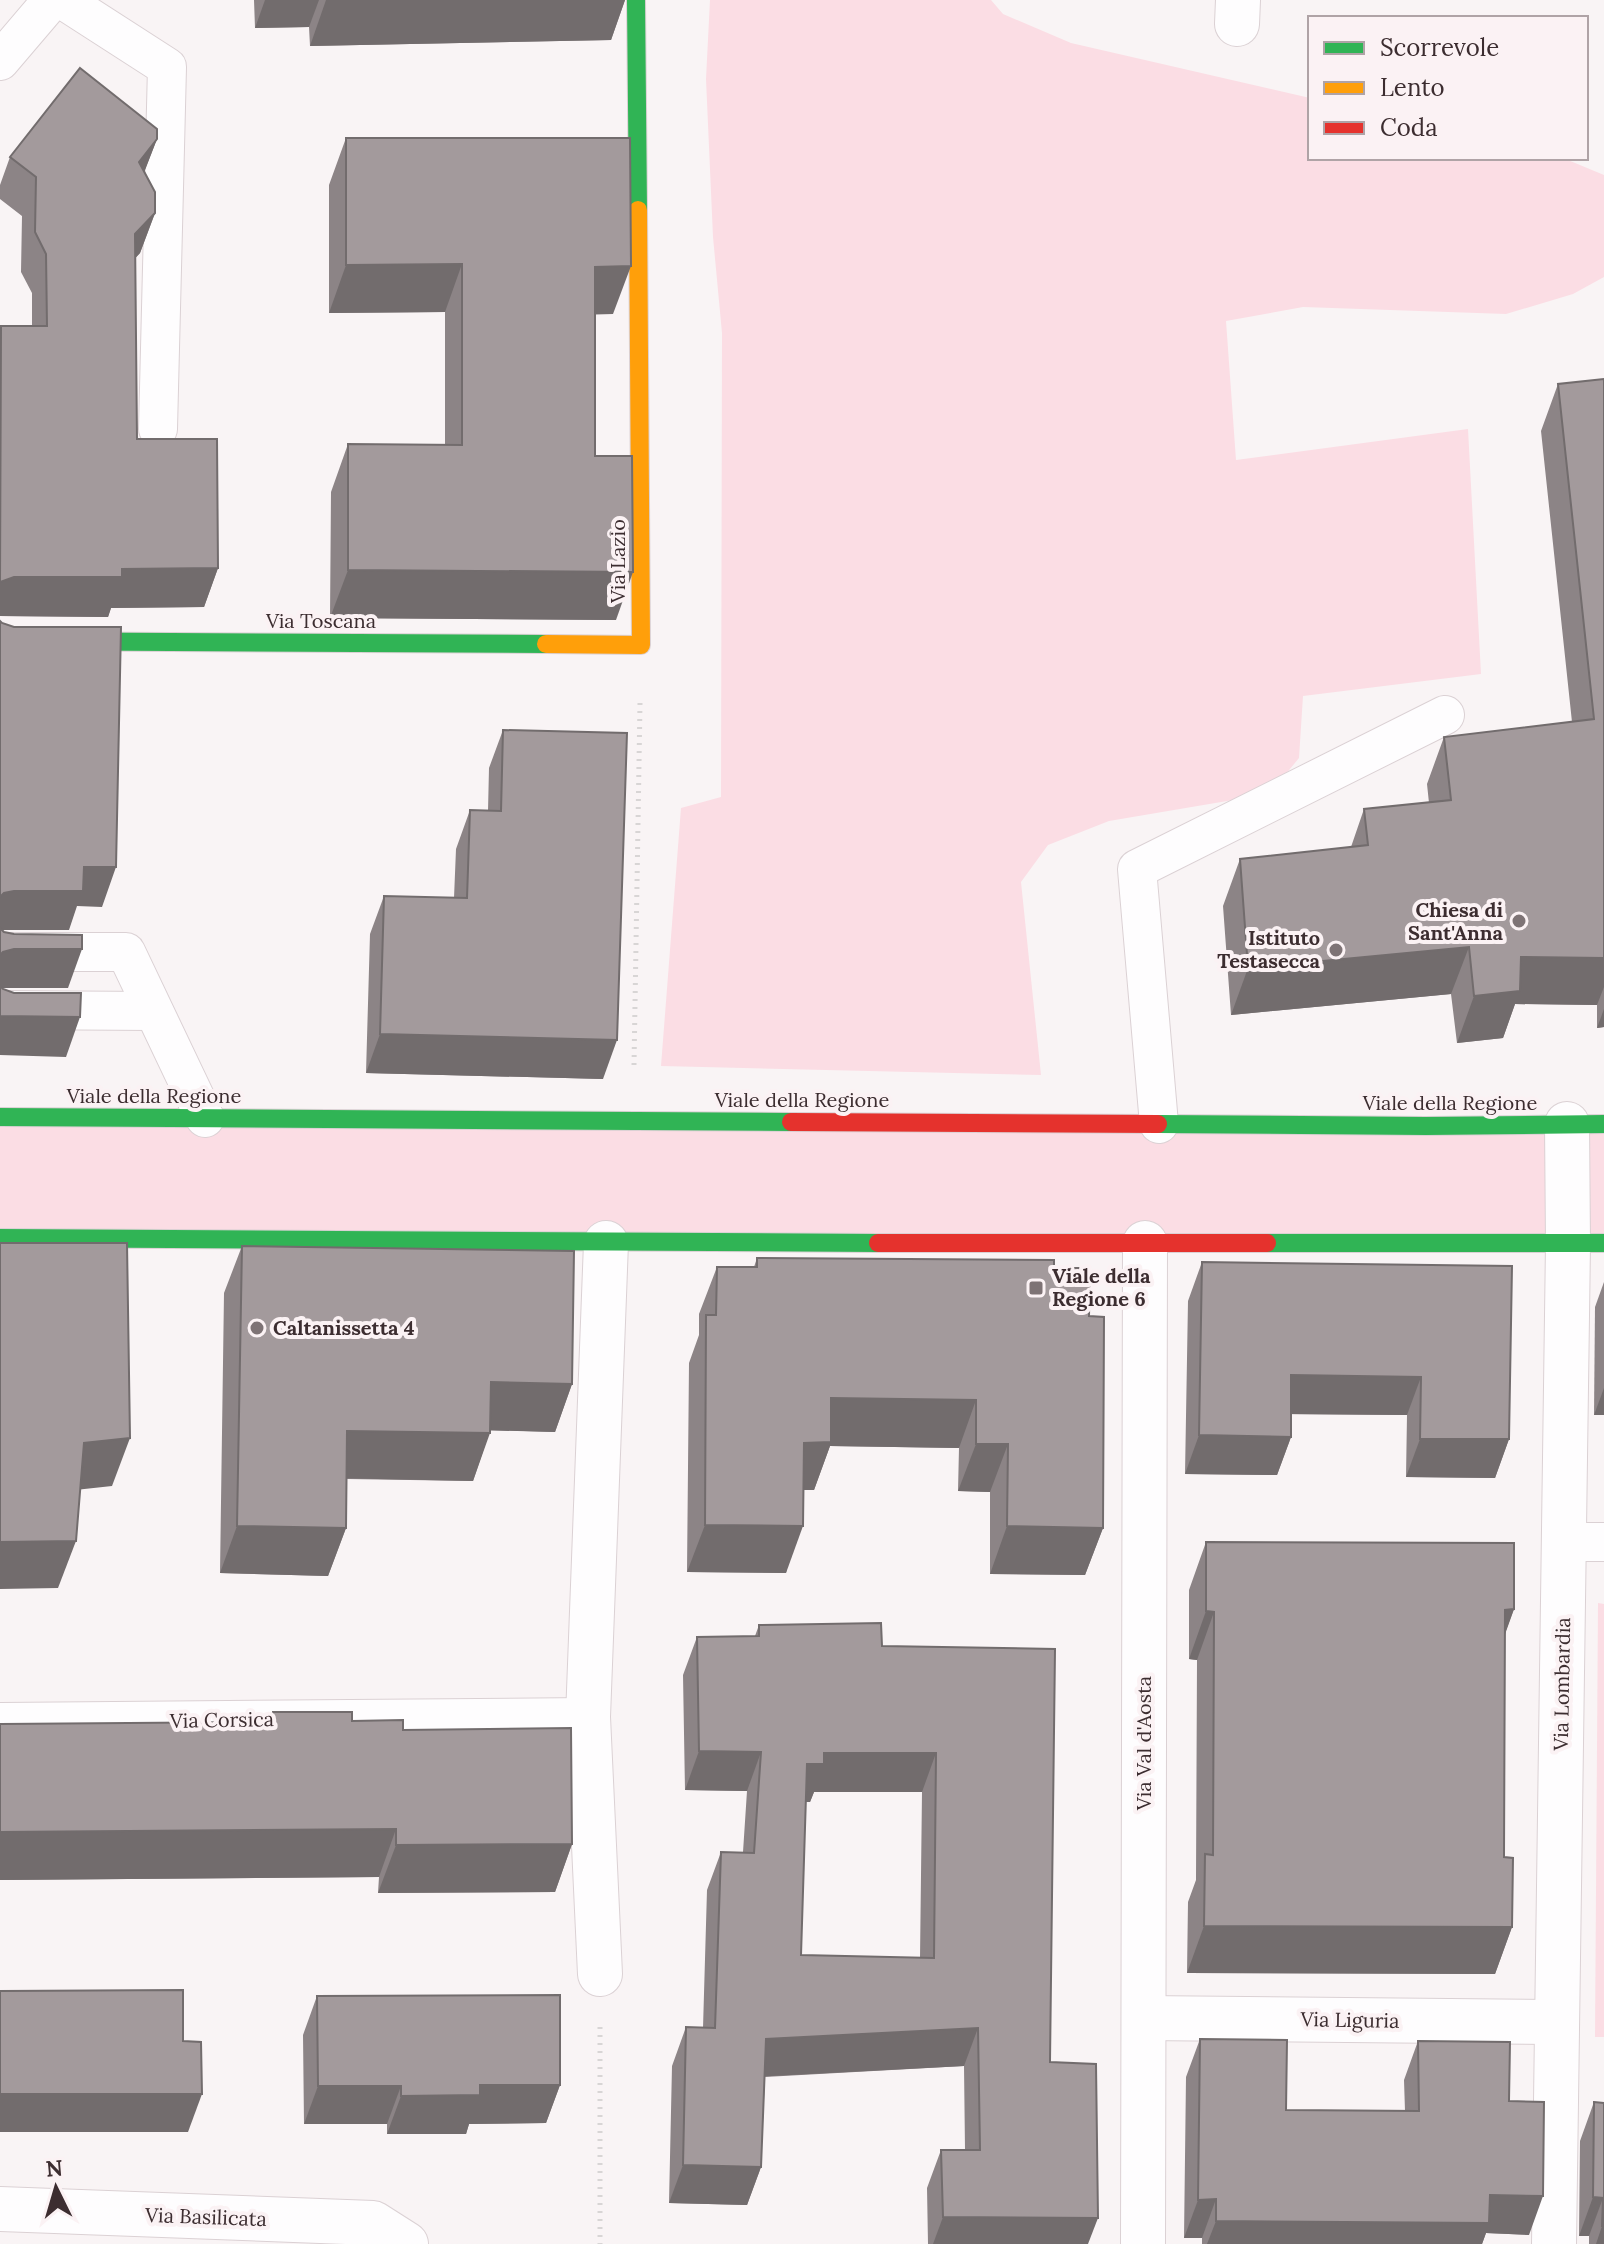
<svg xmlns="http://www.w3.org/2000/svg" width="1604" height="2244" font-family="Lora,serif">
<rect width="100%" height="100%" fill="#f9f4f5"/>
<g fill="#fbdde4">
<polygon points="710,0 991,0 1003,14 1071,43 1310,98 1310,158 1563,158 1604,175 1604,277 1573,294 1506,314 1303,307 1226,321 1236,460 1468,429 1481,674 1303,696 1299,758 1276,786 1233,800 1109,821 1048,845 1021,882 1041,1075 661,1066 681,808 721,797 722,333 713,237 706,79"/>
<polygon points="0,1116 1604,1121 1604,1240 0,1235"/>
<polygon points="1598,1603 1604,1604 1604,2037 1595,2037"/>
</g>
<g fill="none" stroke-linecap="round" stroke-linejoin="round">
<g stroke="#dbd1d4" stroke-width="40">
<g id="lane">
<polyline points="63,0 167,67 158,429"/>
<polyline points="0,61 52,0"/>
<polyline points="0,952 126,952 205,1118"/>
<polyline points="0,1010 153,1011"/>
<polyline points="1159,1124 1137,869 1445,715"/>
<polyline points="1564,1542 1604,1542"/>
<polyline points="0,1722 588,1717"/>
</g>
</g>
<g stroke="#dbd1d4" stroke-width="46">
<g id="street">
<polyline points="1237,24 1238,0"/>
<polyline points="600,1974 588,1717 606,1243"/>
<polyline points="1144,2018 1557,2022"/>
<polyline points="0,2209 373,2223 406,2244"/>
<polyline points="1143,2244 1145,1243"/>
<polyline points="1554,2244 1568,1244 1567,1124"/>
</g>
</g>
<g stroke="#dbd1d4" stroke-width="20">
<g id="fast">
<polyline points="636,0 638,210"/>
<polyline points="0,641 546,644"/>
<polyline points="0,1117 791,1122"/>
<polyline points="1158,1124 1426,1126 1604,1124"/>
<polyline points="0,1238 878,1243"/>
<polyline points="1267,1243 1604,1243"/>
</g>
</g>
<g stroke="#dbd1d4" stroke-width="20">
<polyline id="slow" points="546,644 641,645 638,210"/>
</g>
<g stroke="#dbd1d4" stroke-width="20">
<g id="jam">
<polyline points="791,1122 1158,1124"/>
<polyline points="878,1243 1267,1243"/>
</g>
</g>
<g stroke="#d8d5d5" stroke-width="5" stroke-dasharray="2 6" stroke-linecap="butt">
<polyline points="634,1065 640,703"/>
<polyline points="600,2027 600,2244"/>
</g>
<use href="#lane" stroke="#fefdfe" stroke-width="38"/>
<use href="#street" stroke="#fefdfe" stroke-width="44"/>
<use href="#fast" stroke="#30b455" stroke-width="18"/>
<use href="#slow" stroke="#ff9f0a" stroke-width="18"/>
<use href="#jam" stroke="#e5322d" stroke-width="18"/>
</g>
<g fill="#8c8486" fill-rule="evenodd">
<polygon points="254,0 625,0 611,40 310,46 309,27 255,28"/>
<polygon points="346,138 613,314 595,314 595,456 616,620 330,618 331,492 348,444 445,445 445,312 329,313 329,185"/>
<polygon points="157,139 144,172 155,213 140,253 135,258 137,439 218,568 204,607 111,608 108,617 0,616 0,329 1,326 32,326 32,293 21,272 22,216 0,199 0,185 10,157"/>
<polygon points="1604,379 1604,1027 1597,1028 1597,1005 1515,1004 1503,1038 1457,1043 1451,994 1231,1015 1223,906 1240,859 1351,847 1364,809 1429,803 1427,784 1444,737 1572,722 1541,431 1558,384"/>
<polygon points="503,730 603,1079 366,1073 370,934 384,896 454,898 456,849 470,810 488,811 489,768"/>
<polygon points="242,1246 572,1384 555,1432 490,1430 473,1481 347,1479 346,1528 328,1576 220,1573 224,1293"/>
<polygon points="757,1258 1054,1268 1089,1316 1103,1528 1085,1575 990,1574 990,1492 958,1491 959,1448 830,1446 814,1490 803,1490 786,1573 687,1572 689,1363 699,1335 699,1314 717,1267 754,1267"/>
<polygon points="1202,1262 1512,1266 1509,1439 1495,1478 1406,1477 1407,1415 1291,1414 1291,1437 1277,1475 1185,1474 1188,1301"/>
<polygon points="1604,1282 1604,1415 1594,1415 1595,1307"/>
<polygon points="1206,1542 1514,1609 1505,1633 1504,1857 1512,1927 1495,1974 1187,1973 1188,1902 1196,1880 1197,1660 1189,1659 1189,1590"/>
<path d="M759 1625 882 1646 1055 1649 1050 2062 1088 2244H928L927 2188 941 2150H965L964 2066 765 2077 761 2167 747 2205 669 2203 672 2066 686 2027 703 2028 707 1890 721 1852H743L747 1791 685 1790 683 1675 697 1637 755 1636ZM814 1792H922L920 1958 801 1955 806 1802H810Z"/>
<polygon points="273,1712 352,1721 403,1730 572,1844 555,1892 378,1893 379,1877 0,1880 0,1724 270,1722"/>
<polygon points="317,1996 560,2085 546,2123 469,2124 466,2134 387,2134 387,2124 304,2124 303,2035"/>
<polygon points="1200,2039 1286,2110 1405,2111 1404,2080 1418,2041 1509,2101 1529,2235 1486,2233 1482,2244 1202,2244 1202,2238 1184,2238 1186,2077"/>
<polygon points="1594,2102 1604,2103 1604,2244 1589,2244 1589,2236 1579,2236 1580,2141"/>
</g>
<g fill="#726c6d">
<polygon points="265,0 319,0 309,27 255,28"/>
<polygon points="326,0 625,0 611,40 310,46"/>
<polygon points="157,139 142,178 139,162"/>
<polygon points="155,213 140,253 121,274 135,234"/>
<polygon points="462,264 445,312 329,313 346,265"/>
<polygon points="631,266 613,314 577,315 595,267"/>
<polygon points="218,568 204,607 111,608 108,617 0,616 0,582 14,577 122,569"/>
<polygon points="348,570 633,572 616,620 330,618"/>
<polygon points="84,867 116,867 102,907 77,906 69,930 0,930 0,897 4,893"/>
<polygon points="1469,947 1451,994 1231,1015 1248,968"/>
<polygon points="14,949 82,949 68,988 0,988 0,955 3,952"/>
<polygon points="1521,957 1604,958 1604,987 1597,1005 1515,1004 1503,1038 1457,1043 1474,996"/>
<polygon points="1604,1009 1604,1027 1597,1028"/>
<polygon points="0,1016 80,1017 66,1057 0,1055"/>
<polygon points="380,1034 617,1040 603,1079 366,1073"/>
<polygon points="1291,1375 1421,1377 1407,1415 1277,1414"/>
<polygon points="491,1382 572,1384 555,1432 474,1430"/>
<polygon points="1604,1388 1604,1415 1594,1415"/>
<polygon points="831,1398 976,1400 959,1448 830,1446 814,1490 786,1490 804,1443"/>
<polygon points="347,1431 490,1433 473,1481 330,1478"/>
<polygon points="1199,1435 1291,1437 1277,1475 1185,1474"/>
<polygon points="130,1438 112,1486 66,1491 84,1443"/>
<polygon points="1420,1439 1509,1439 1495,1478 1406,1477"/>
<polygon points="976,1444 1008,1444 990,1492 958,1491"/>
<polygon points="705,1525 803,1526 786,1573 687,1572"/>
<polygon points="237,1526 346,1528 328,1576 220,1573"/>
<polygon points="1007,1526 1103,1528 1085,1575 990,1574"/>
<polygon points="76,1541 58,1588 0,1589 0,1542"/>
<polygon points="1514,1609 1497,1657 1505,1610"/>
<polygon points="1206,1611 1214,1612 1197,1660 1189,1659"/>
<polygon points="699,1751 761,1752 747,1791 685,1790"/>
<polygon points="824,1753 936,1753 922,1792 814,1792 810,1802 793,1802 807,1764"/>
<polygon points="396,1829 379,1877 0,1880 0,1832"/>
<polygon points="572,1844 555,1892 378,1893 396,1845"/>
<polygon points="1204,1926 1512,1927 1495,1974 1187,1973"/>
<polygon points="978,2028 964,2066 752,2077 766,2039"/>
<polygon points="480,2085 560,2085 546,2123 469,2124 466,2134 387,2134 401,2096"/>
<polygon points="318,2086 401,2086 387,2124 304,2124"/>
<polygon points="0,2094 202,2094 188,2132 0,2132"/>
<polygon points="683,2165 761,2167 747,2205 669,2203"/>
<polygon points="1490,2195 1543,2196 1529,2235 1486,2233 1482,2244 1207,2244 1216,2221"/>
<polygon points="1593,2197 1603,2198 1589,2236 1579,2236"/>
<polygon points="1216,2199 1202,2238 1184,2238 1198,2200"/>
<polygon points="943,2217 1098,2218 1088,2244 933,2244"/>
<polygon points="1602,2226 1604,2226 1604,2244 1596,2244"/>
</g>
<g fill="#a39a9c" stroke="#726c6d" stroke-width="2" fill-rule="evenodd">
<polygon points="80,68 157,129 157,139 139,162 155,192 155,213 135,234 137,439 217,439 218,568 122,569 122,577 14,577 0,582 1,326 47,326 46,254 35,232 36,177 10,157"/>
<polygon points="346,138 630,138 631,266 595,267 595,456 632,456 633,572 348,570 348,444 462,445 462,264 346,265"/>
<polygon points="1604,379 1604,958 1521,957 1520,991 1474,996 1469,947 1248,968 1240,859 1368,845 1364,809 1451,800 1444,737 1594,719 1558,384"/>
<polygon points="0,621 2,623 14,627 121,627 116,867 84,867 83,891 14,891 4,893 0,897"/>
<polygon points="503,730 627,733 617,1040 380,1034 384,896 467,898 470,810 501,811"/>
<polygon points="0,928 4,932 14,934 82,935 82,949 14,949 3,952 0,955"/>
<polygon points="0,986 3,989 14,993 81,993 80,1017 0,1016"/>
<polygon points="0,1243 127,1243 130,1438 84,1443 76,1541 0,1542"/>
<polygon points="242,1246 574,1251 572,1384 491,1382 490,1433 347,1431 346,1528 237,1526"/>
<polygon points="757,1258 1054,1260 1054,1268 1090,1268 1089,1316 1104,1317 1103,1528 1007,1526 1008,1444 976,1444 976,1400 831,1398 831,1442 804,1443 803,1526 705,1525 706,1315 716,1315 717,1267 757,1267"/>
<polygon points="1202,1262 1512,1266 1509,1439 1420,1439 1421,1377 1291,1375 1291,1437 1199,1435"/>
<polygon points="1206,1542 1514,1543 1514,1609 1505,1610 1504,1857 1513,1858 1512,1927 1204,1926 1205,1854 1213,1855 1214,1612 1206,1611"/>
<path d="M881 1623 882 1646 1055 1649 1050 2062 1096 2064 1098 2218 943 2217 941 2150H980L978 2028 766 2039 761 2167 683 2165 686 2027 715 2028 721 1852 754 1853 761 1752 699 1751 697 1637 759 1636V1625ZM824 1753H936L934 1958 801 1955 807 1764H824Z"/>
<polygon points="273,1712 352,1712 352,1721 403,1720 403,1730 571,1728 572,1844 396,1845 396,1829 0,1832 0,1724 273,1722"/>
<polygon points="183,1990 183,2041 201,2042 202,2094 0,2094 0,1991"/>
<polygon points="560,1995 560,2085 480,2085 480,2095 401,2096 401,2086 318,2086 317,1996"/>
<polygon points="1200,2039 1287,2040 1286,2110 1419,2111 1418,2041 1510,2042 1509,2101 1544,2102 1543,2196 1490,2195 1489,2223 1216,2221 1216,2199 1198,2200"/>
<polygon points="1594,2102 1604,2103 1604,2226 1602,2226 1603,2198 1593,2197"/>
</g>
<g fill="#7e7375" stroke="#fbf2f4" stroke-width="3">
<circle cx="1519" cy="921" r="8"/>
<circle cx="1336" cy="950" r="8"/>
<rect x="1028" y="1280" width="16" height="16" rx="4"/>
<circle cx="257" cy="1328" r="8"/>
</g>
<g text-anchor="middle" stroke-width="8" stroke-linejoin="round" paint-order="stroke">
<g font-size="20" fill="#3c2d30" stroke="#fbf2f4">
<text transform="translate(618 561) rotate(-90)" y="7">Via Lazio</text>
<text x="321" y="628">Via Toscana</text>
<text x="154" y="1103">Viale della Regione</text>
<text x="802" y="1107">Viale della Regione</text>
<text x="1450" y="1110">Viale della Regione</text>
<text transform="translate(1562 1684) rotate(-89)" y="7">Via Lombardia</text>
<text transform="translate(222 1720) rotate(-1)" y="7">Via Corsica</text>
<text transform="translate(1144 1743) rotate(-90)" y="7">Via Val d'Aosta</text>
<text transform="translate(1350 2020) rotate(1)" y="7">Via Liguria</text>
<text transform="translate(206 2217) rotate(2)" y="7">Via Basilicata</text>
</g>
<g font-size="20" font-weight="bold" fill="#3c2d30" stroke="#fbf2f4" text-anchor="end">
<text x="1503" y="917">Chiesa di<tspan x="1503" dy="23">Sant'Anna</tspan></text>
<text x="1320" y="945">Istituto<tspan x="1320" dy="23">Testasecca</tspan></text>
<text x="1052" y="1283" text-anchor="start">Viale della<tspan x="1052" dy="23">Regione 6</tspan></text>
<text x="273" y="1335" text-anchor="start">Caltanissetta 4</text>
</g>
</g>
<rect x="1308" y="16" width="280" height="144" fill="#fbf2f4" stroke="#afa3a6" stroke-width="2"/>
<rect x="1324" y="42" width="40" height="12" fill="#30b455" stroke="#afa3a6" stroke-width="2"/>
<text x="1380" y="56" font-size="24" fill="#3c2d30">Scorrevole</text>
<rect x="1324" y="82" width="40" height="12" fill="#ff9f0a" stroke="#afa3a6" stroke-width="2"/>
<text x="1380" y="96" font-size="24" fill="#3c2d30">Lento</text>
<rect x="1324" y="122" width="40" height="12" fill="#e5322d" stroke="#afa3a6" stroke-width="2"/>
<text x="1380" y="136" font-size="24" fill="#3c2d30">Coda</text>
<g transform="translate(56 2188) rotate(355)" stroke="#fbf2f4" stroke-width="6" paint-order="stroke">
<path d="M0-6L14 30L0 20L-14 30Z" fill="#3c2d30"/>
<text y="-12" font-size="22" font-weight="bold" text-anchor="middle" fill="#3c2d30">N</text>
</g>
</svg>
